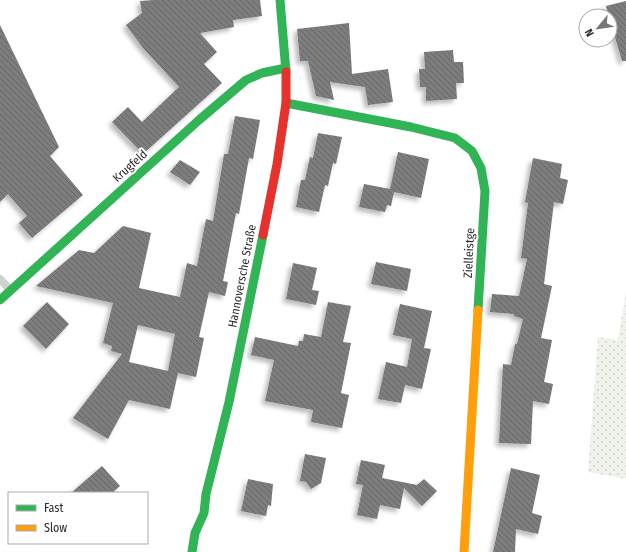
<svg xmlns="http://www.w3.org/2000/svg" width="626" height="552" font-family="'Fira Sans Condensed',sans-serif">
<defs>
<pattern id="grass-dots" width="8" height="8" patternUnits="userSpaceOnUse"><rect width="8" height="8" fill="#f0f3eb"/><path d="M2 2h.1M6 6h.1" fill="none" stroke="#ced0ca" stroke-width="1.8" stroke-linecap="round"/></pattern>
<pattern id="building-back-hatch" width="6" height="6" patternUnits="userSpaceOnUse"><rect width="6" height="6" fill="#7d7d7d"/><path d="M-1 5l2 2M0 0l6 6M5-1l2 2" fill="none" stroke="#676767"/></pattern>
<filter id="shadow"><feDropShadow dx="-3.5" dy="3.5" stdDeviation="2" flood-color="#0004"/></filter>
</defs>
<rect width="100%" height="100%" fill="#fff"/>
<polygon fill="url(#grass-dots)" points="626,292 626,479 588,472 598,337 618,340"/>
<g fill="url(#building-back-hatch)" fill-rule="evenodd" filter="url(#shadow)">
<polygon points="153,0 260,0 262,16 233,20 234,27 200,33 217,52 204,64 222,83 143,154 112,122 128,107 142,122 179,87 143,48 126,25 142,13 140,1"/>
<polygon points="626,1 626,61 622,61 606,6"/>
<polygon points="349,23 352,74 388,69 393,102 368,105 365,87 330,82 334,100 316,96 308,61 300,61 297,29"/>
<polygon points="0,25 59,147 50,156 83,195 32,238 19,223 27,216 8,194 0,202"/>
<polygon points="453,50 454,62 463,62 464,83 456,83 457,99 426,101 426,87 420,87 419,69 425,69 424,52"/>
<path d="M235 116 260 120 253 159 249 158 239 214 236 213 223 281 228 282 225 296 209 292 199 337 204 338 196 377 178 373 170 409 129 400 108 439 73 418 122 354 111 351 112 346 103 343 113 303 36 286 79 250 94 253 123 226 151 233 139 288 180 297 187 263 197 266 206 219 213 221 224 154H228ZM138 325 175 334 168 371 129 362Z"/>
<polygon points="318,133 342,137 336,164 333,163 328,186 325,185 319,212 296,207 301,180 305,180 310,157 313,158"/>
<polygon points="398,152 429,159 421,198 394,192 391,206 387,205 385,212 359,207 364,184 390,189"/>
<polygon points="533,158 562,164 560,178 568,180 563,204 554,202 544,284 552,286 541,338 552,340 544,382 553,384 549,404 533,401 531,444 499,443 503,364 511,365 515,344 517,344 523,319 514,316 514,314 490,312 492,294 519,296 527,259 521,258 528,203 525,202"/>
<polygon points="180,160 200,172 190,185 170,172"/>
<polygon points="376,262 411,269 407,291 371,284"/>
<polygon points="293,263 317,268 312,290 319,291 316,305 286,299"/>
<polygon points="47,302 69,324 46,349 23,326"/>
<polygon points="328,302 351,306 343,342 351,343 341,393 349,395 342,428 311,422 313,410 265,401 274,360 251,355 255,337 298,346 299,341 303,341 304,334 321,337"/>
<polygon points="400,304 432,311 424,348 431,349 422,389 405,385 401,403 378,399 386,362 407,367 412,339 393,335"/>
<polygon points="305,454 326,458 321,483 311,489 306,482 300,481"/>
<polygon points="361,460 385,465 382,478 417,485 424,479 437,491 422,506 404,488 400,509 380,505 377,519 357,515 363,485 356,484"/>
<polygon points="102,466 120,486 112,493 71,493"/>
<polygon points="511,468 540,475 532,513 542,516 538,534 516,529 515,552 493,552"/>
<polygon points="248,479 273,484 271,506 268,505 266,516 241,511"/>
</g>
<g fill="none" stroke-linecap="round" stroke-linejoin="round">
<polyline stroke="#d1d1d1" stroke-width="8" points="0,279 10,290"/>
<g stroke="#30b455" stroke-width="9">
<polyline points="280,0 286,72"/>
<polyline points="286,103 411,127 455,138 472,151 481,168 485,191 478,310"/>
<polyline points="0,300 199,120 246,80 262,73 286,68"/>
<polyline points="192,552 195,533 204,513 206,494 229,402 263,235"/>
</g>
<polyline stroke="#ff9f0a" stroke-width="9" points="464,552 478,310"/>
<polyline stroke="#e5322d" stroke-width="9" points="263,235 277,164 286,103 286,72"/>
</g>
<g text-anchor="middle" stroke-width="4" stroke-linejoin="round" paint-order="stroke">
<g font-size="12" fill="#2c2c2c" stroke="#fff">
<text transform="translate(130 166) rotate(-42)" y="4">Krugfeld</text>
<text transform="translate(469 253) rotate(-87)" y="4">Zielleistge</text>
<text transform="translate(242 276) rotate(-79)" y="4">Hannoversche Straße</text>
</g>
</g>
<rect x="8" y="492" width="140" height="52" fill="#ffffff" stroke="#ababab"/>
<rect x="16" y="505" width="20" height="6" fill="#30b455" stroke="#ababab"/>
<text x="44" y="512" font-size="12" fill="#2c2c2c">Fast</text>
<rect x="16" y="525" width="20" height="6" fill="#ff9f0a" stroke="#ababab"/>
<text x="44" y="532" font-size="12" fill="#2c2c2c">Slow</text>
<g transform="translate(598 28) rotate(241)"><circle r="19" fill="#ffffff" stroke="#ababab"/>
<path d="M0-3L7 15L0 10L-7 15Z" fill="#767676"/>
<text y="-6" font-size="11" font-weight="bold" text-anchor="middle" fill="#2c2c2c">N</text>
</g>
</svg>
